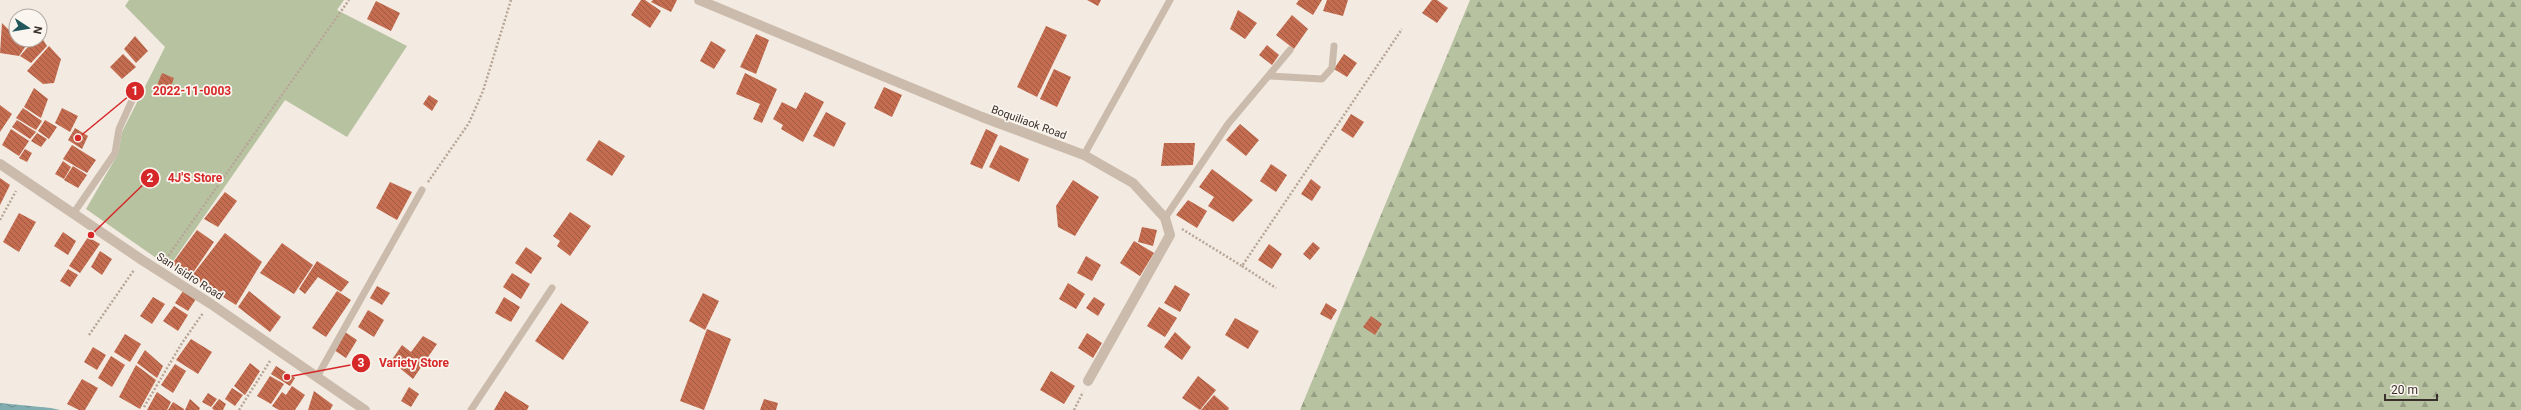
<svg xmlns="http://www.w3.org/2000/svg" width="2521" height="410" font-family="Roboto,sans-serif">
<defs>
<pattern id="forest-firs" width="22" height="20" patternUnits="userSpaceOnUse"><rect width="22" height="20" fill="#b7c2a1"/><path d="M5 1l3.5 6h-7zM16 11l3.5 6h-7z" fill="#969e83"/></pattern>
<pattern id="water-waves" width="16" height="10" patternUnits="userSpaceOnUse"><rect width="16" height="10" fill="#81adb0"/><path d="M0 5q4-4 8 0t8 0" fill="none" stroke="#6b8d8f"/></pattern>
<pattern id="building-back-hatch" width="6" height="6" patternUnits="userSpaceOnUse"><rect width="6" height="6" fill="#c36c50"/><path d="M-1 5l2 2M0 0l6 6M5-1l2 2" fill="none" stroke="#9f5943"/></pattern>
</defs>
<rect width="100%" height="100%" fill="#f3ebe1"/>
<polygon fill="#b7c2a1" points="129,0 344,0 337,10 407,46 347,137 285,100 169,267 86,209 118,154 122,132 165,47 125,6"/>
<polygon fill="url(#forest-firs)" points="1470,0 2521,0 2521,410 1300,410"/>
<polygon fill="url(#water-waves)" points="0,403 51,408 60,410 0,410"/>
<g fill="url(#building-back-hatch)">
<polygon points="641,0 645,0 661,11 650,28 631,15"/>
<polygon points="653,0 677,0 671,12 651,2"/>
<polygon points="1087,0 1101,0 1098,6"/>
<polygon points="1299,0 1322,0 1313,15 1296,4"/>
<polygon points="1327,0 1348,0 1343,16 1323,11"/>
<polygon points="1432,0 1437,0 1448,8 1437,23 1422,13"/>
<polygon points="376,1 400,13 391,31 367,19"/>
<polygon points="1238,10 1257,23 1245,39 1230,29"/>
<polygon points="1292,15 1308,29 1294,49 1276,35"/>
<polygon points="2,23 10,31 16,32 16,40 30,40 19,56 0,53"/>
<polygon points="1046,26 1067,35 1037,97 1017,87"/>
<polygon points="756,34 769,40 756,74 740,67"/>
<polygon points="40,35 47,46 31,63 20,56 34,40 40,40"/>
<polygon points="135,36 148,51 136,63 124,49"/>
<polygon points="711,41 726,50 714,69 700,61"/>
<polygon points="1267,45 1279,55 1272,65 1259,55"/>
<polygon points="49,46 61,59 54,83 43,84 27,71"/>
<polygon points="123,54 136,67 122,79 110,67"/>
<polygon points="1344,54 1357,63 1347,77 1334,69"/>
<polygon points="1054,69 1071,77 1057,107 1040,99"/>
<polygon points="162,73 174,78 169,92 156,88"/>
<polygon points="745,73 777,89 762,123 753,119 760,104 736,94"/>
<polygon points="884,87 902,95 892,117 874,108"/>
<polygon points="34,88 48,99 41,118 24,107"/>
<polygon points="805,92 824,102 803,142 781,129 783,125 773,119 782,102 796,109"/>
<polygon points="429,95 438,101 432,111 423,104"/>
<polygon points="0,105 12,114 0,132"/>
<polygon points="23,108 42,121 36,130 16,118"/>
<polygon points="62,108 78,116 70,132 55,123"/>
<polygon points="826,112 846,123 834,147 813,136"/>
<polygon points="1351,114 1364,122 1353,138 1341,130"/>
<polygon points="17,120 36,132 30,139 12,127"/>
<polygon points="45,120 57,127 49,139 38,131"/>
<polygon points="1240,124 1259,140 1246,156 1226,140"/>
<polygon points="75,128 88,136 82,149 68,140"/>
<polygon points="11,129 29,141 19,156 2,145"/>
<polygon points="986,129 998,135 982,169 970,164"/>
<polygon points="37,133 47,139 41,147 31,141"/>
<polygon points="599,140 625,156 612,176 586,160"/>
<polygon points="1164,143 1195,143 1193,165 1161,166"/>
<polygon points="72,145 96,160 87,173 63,159"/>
<polygon points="1000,145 1029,159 1019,182 989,167"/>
<polygon points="25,149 32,153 27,162 19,158"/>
<polygon points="63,161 71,167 64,179 55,174"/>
<polygon points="1271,164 1287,175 1276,192 1260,181"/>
<polygon points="73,166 87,175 78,188 64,180"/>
<polygon points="1212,169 1253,200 1233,222 1208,206 1214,197 1199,187"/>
<polygon points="0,178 10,185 0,205"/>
<polygon points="1311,179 1321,187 1312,201 1301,194"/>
<polygon points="1073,180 1099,197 1075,236 1058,227 1056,206"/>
<polygon points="390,182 412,192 397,220 376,208"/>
<polygon points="225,192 237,201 218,227 204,219"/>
<polygon points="1188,200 1207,211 1197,228 1176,215"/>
<polygon points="570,212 591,226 570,256 557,246 560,241 553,236"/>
<polygon points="19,213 36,222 19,252 3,242"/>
<polygon points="1142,227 1157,230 1153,246 1138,242"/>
<polygon points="197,230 214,242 190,277 172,264"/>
<polygon points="63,232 76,241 68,255 54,246"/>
<polygon points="225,233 262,262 236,305 191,277"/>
<polygon points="88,237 100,244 80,273 69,266"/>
<polygon points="1134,241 1154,253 1140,276 1120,263"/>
<polygon points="1313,242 1320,248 1310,260 1303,254"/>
<polygon points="282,243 313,265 294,294 260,273"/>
<polygon points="1269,244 1282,254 1272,269 1258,260"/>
<polygon points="526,247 542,258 531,274 515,263"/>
<polygon points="100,251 112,259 102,275 91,267"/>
<polygon points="1086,256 1101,265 1092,281 1077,273"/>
<polygon points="317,261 349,282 341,292 318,277 305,294 299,289"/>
<polygon points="68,269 78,275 70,287 60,281"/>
<polygon points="512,273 530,284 521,299 503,287"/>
<polygon points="1068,283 1085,294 1076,309 1059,299"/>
<polygon points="1175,285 1190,294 1180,312 1164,303"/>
<polygon points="377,286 390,293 382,305 370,298"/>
<polygon points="183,291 196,299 188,311 175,303"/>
<polygon points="249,291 281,317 270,332 238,307"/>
<polygon points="337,291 351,300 326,337 312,328"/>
<polygon points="703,293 719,301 705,330 689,321"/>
<polygon points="153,297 165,304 152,324 140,316"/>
<polygon points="504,297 520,307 511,322 495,313"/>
<polygon points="1094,297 1105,304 1098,316 1086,308"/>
<polygon points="561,303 589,322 563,360 535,341"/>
<polygon points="1326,303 1337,310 1331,320 1320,314"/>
<polygon points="174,306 188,315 178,331 163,321"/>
<polygon points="1159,307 1177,318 1165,337 1147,326"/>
<polygon points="368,310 384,320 374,337 358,327"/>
<polygon points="1371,316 1382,324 1375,335 1363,327"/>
<polygon points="1235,318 1259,331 1248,349 1225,335"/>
<polygon points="707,329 731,339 704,410 680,401"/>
<polygon points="345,332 357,340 346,358 334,350"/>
<polygon points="1175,332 1191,347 1182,360 1164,347"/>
<polygon points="1087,333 1102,343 1093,358 1078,348"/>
<polygon points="125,334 141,344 130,362 114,352"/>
<polygon points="423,336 437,344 413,379 391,361 402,345 411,352"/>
<polygon points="191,339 212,352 198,374 176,360"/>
<polygon points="93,347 106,355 97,370 84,362"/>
<polygon points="145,350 163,366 157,378 137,363"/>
<polygon points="111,356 125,365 112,387 98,378"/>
<polygon points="250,363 260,371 245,395 234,386"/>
<polygon points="175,364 186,371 173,393 161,385"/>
<polygon points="136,365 156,380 140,409 119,397"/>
<polygon points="276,366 295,378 290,386 271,374"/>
<polygon points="1051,371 1075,386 1064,404 1040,390"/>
<polygon points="270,376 284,384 271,404 257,396"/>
<polygon points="1198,376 1216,390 1200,410 1182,398"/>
<polygon points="82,379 98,388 85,410 79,410 67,404"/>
<polygon points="292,386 305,395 295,410 279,410 272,406 282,392 286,395"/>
<polygon points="409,387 419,394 411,407 401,401"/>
<polygon points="232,388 243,395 235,406 225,399"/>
<polygon points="314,391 333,405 330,410 308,410"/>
<polygon points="505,391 529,406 527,410 494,410"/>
<polygon points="157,392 171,402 167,410 147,410"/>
<polygon points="208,393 217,399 211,407 202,402"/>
<polygon points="1214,395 1229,408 1228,410 1201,410"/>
<polygon points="190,399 200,408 199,410 185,410"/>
<polygon points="219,399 226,404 223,410 214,410 212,408"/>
<polygon points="764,399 778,403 776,410 760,410"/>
<polygon points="173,402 184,409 184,410 168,410"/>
</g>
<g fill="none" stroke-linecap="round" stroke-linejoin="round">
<g stroke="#b7a597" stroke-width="2.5" stroke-dasharray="2 2" stroke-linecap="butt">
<polyline points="428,182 469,123 483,91 511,0"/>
<polyline points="0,220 16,191"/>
<polyline points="1182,229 1242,266 1402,29"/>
<polyline points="166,259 349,0"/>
<polyline points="1242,266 1276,288"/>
<polyline points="89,335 134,270"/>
<polyline points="144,407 182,343 203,313"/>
<polyline points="239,410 270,361"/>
<polyline points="1074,410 1083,392"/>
</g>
<g stroke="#cbbbad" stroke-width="7">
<polyline points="1269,76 1322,79 1332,68 1334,46"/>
<polyline points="1084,155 1170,0"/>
<polyline points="73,214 115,153 119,129 134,96"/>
<polyline points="1165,218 1228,124 1290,50"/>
<polyline points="317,377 422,190"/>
<polyline points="471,410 552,288"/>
</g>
<polyline stroke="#cbbbad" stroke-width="10" points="699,0 982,117 1084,155 1133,183 1165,218 1170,235 1088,381"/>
<polyline stroke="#cbbbad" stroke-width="10" points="0,164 142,260 211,304 365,410"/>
</g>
<g text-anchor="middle" stroke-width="3.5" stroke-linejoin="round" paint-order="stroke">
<g font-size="11" fill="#3a302b" stroke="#faf5ee">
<text transform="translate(1029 122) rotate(20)" y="4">Boquiliaok Road</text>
<text transform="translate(190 276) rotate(33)" y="4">San Isidro Road</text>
</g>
</g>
<path fill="none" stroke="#d62828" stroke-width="1.5" d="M78 138L135 91M91 235L150 178M287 377L361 363"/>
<g fill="#d62828" stroke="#faf5ee" stroke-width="1.5">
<circle cx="78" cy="138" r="4"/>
<circle cx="91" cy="235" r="4"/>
<circle cx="287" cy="377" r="4"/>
<circle cx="135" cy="91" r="10"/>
<circle cx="150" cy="178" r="10"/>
<circle cx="361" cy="363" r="10"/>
</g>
<g font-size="12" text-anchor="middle" font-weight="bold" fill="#fff">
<text x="135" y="95">1</text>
<text x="150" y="182">2</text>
<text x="361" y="367">3</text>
</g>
<g font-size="12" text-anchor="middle" font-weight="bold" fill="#d62828" stroke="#faf5ee" stroke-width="3.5" stroke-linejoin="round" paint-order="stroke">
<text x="192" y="95">2022-11-0003</text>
<text x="195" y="182">4J'S Store</text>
<text x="414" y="367">Variety Store</text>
</g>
<g transform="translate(28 28) rotate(102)"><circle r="19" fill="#faf5ee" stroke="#ada6a0"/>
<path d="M0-3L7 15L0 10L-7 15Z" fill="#21575b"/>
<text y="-6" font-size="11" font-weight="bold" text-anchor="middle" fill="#3a302b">N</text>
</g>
<path d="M2385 394v6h52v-6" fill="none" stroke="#3a302b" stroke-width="2"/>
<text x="2391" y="394" font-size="12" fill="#3a302b" stroke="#faf5ee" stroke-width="3" paint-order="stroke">20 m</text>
</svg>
